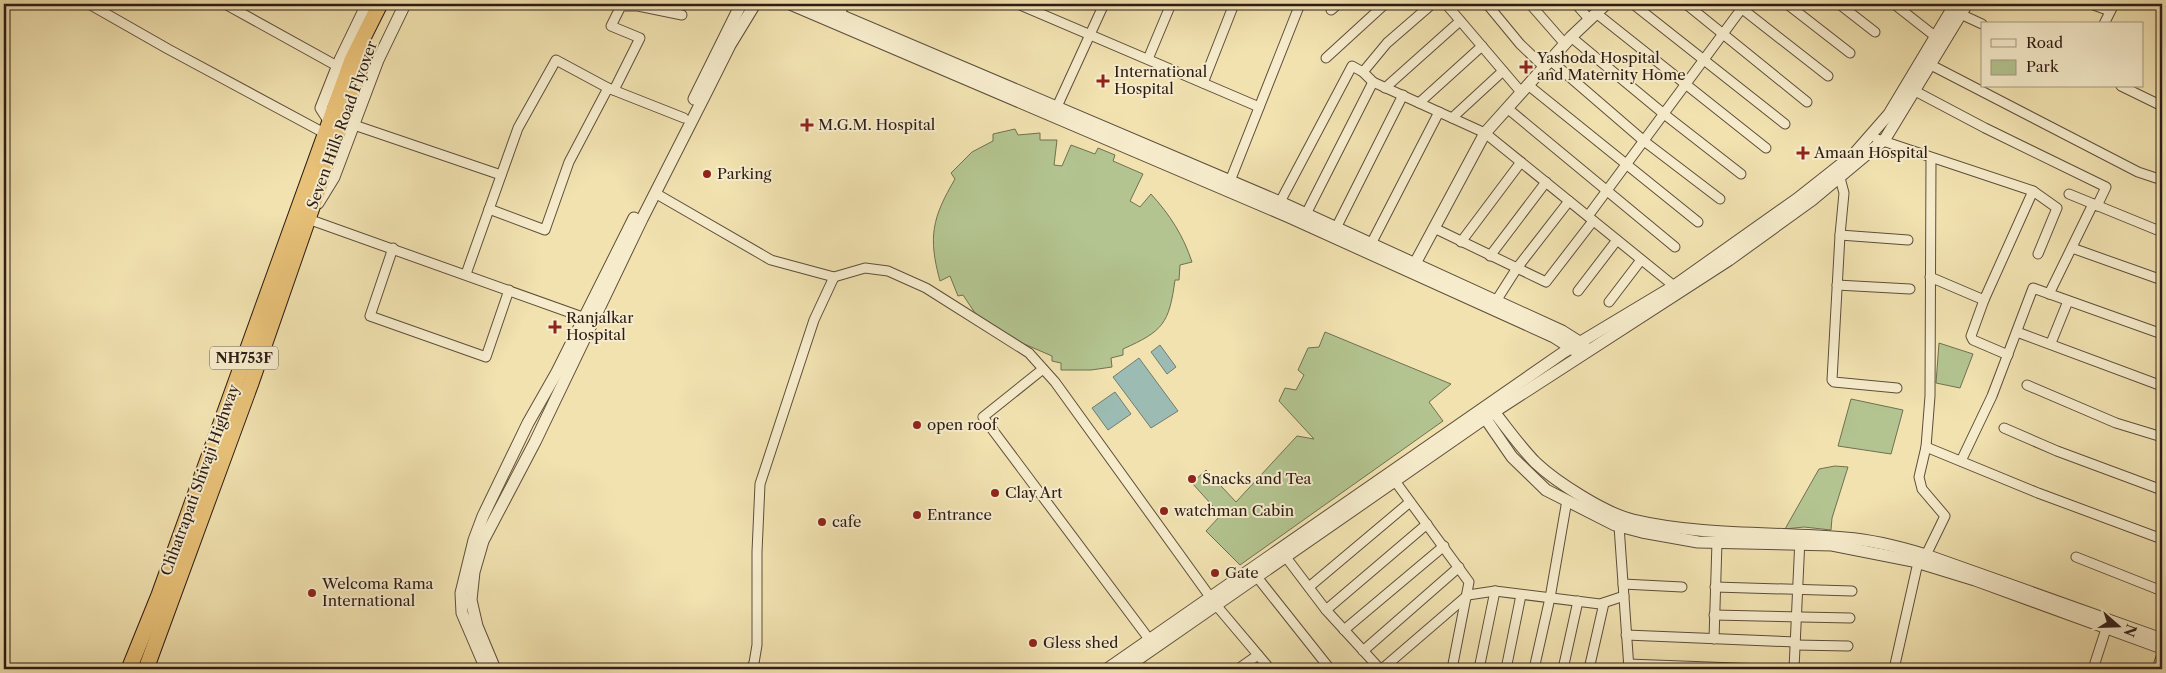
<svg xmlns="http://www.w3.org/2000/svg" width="2166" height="673" font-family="'Libre Caslon Text',serif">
<rect width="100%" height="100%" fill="#f1e2b0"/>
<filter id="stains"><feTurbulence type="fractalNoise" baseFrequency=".004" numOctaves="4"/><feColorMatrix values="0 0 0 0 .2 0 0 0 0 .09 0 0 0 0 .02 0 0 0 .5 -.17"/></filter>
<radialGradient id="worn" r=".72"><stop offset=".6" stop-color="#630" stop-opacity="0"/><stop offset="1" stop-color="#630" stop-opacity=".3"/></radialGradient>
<g fill="#b3c490" stroke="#707053">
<path d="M1015 129 1018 135 1040 133V140H1057L1054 165 1062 166 1071 145 1095 154 1098 148 1115 155 1113 161 1143 174 1130 201 1140 207 1151 194C1170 215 1183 235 1192 262L1180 265 1179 280H1175C1169 324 1163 331 1123 349V355L1111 358 1112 367 1091 370H1061V363L1052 361V356L1008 337 975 313 963 295 958 296 950 276 940 281C928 237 932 218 955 179L951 173 972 152 993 141V134Z"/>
<polygon points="1325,332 1451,384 1429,402 1443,421 1240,565 1206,531 1221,515 1192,483 1206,470 1236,502 1297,436 1314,439 1279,401 1285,388 1296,390 1304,375 1298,370 1308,348 1319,347"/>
<polygon points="1939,343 1973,354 1960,388 1936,383"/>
<polygon points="1851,399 1903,410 1891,454 1838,446"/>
<polygon points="1835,466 1848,467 1832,518 1831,530 1804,527 1785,529 1819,469"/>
</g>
<g fill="#9cbcb3" stroke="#707c74">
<polygon points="1160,345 1176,367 1167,374 1151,352"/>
<polygon points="1139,358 1178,411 1151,428 1113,377"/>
<polygon points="1115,392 1131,414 1108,430 1092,408"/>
</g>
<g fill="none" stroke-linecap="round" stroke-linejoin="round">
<g stroke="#5e4e3c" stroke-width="11">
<g id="minor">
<polyline points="89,4 168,49 326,134"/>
<polyline points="225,4 337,66"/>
<polyline points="1018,4 1259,107"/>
<polyline points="1446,4 1521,92"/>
<polyline points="1487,4 1520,44 1544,67"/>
<polyline points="1530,4 1565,44"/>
<polyline points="1576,4 1589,19"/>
<polyline points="1633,4 1785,124"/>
<polyline points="1686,4 1807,102"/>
<polyline points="1736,4 1828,76"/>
<polyline points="1787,4 1850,53"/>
<polyline points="1839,4 1875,32"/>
<polyline points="1894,4 1936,37"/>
<polyline points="2091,4 2110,11"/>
<polyline points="2159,4 2162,9"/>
<polyline points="1331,10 1338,4"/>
<polyline points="1956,12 1982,24"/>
<polyline points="1596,13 1766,148"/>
<polyline points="840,15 844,4"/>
<polyline points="2104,24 2114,4"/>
<polyline points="1571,37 1664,114 1741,174"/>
<polyline points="1326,58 1385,4"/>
<polyline points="1148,59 1171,4"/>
<polyline points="1550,60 1644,141 1720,199"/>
<polyline points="1931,65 2138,172 2162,180"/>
<polyline points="1363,72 1387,43 1432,4"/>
<polyline points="1203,83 1234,4"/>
<polyline points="1528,85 1698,222"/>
<polyline points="2121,86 2162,106"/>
<polyline points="1385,88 1460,21"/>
<polyline points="614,90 640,38 611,26 621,6 638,6 682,15"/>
<polyline points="1915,91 1985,128 2106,187 2097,206"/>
<polyline points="1419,103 1482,46"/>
<polyline points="1507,108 1675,247"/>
<polyline points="1055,111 1104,4"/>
<polyline points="1452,118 1503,71"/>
<polyline points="354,125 501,175"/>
<polyline points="1877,139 2033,191 1984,300 1971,336 1973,340 2008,355"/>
<polyline points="1840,178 1844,193 1840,235 1832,380 1834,382 1897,388"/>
<polyline points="1230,181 1300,4"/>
<polyline points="2033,191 2057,208 2038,254"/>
<polyline points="655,193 771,260 834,277 865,268 888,271 926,288 1029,353 1055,382 1216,605 1270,669"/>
<polyline points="2069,194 2162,232"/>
<polyline points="1280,202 1352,66 1363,72 1373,82 1485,133 1674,286"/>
<polyline points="489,209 545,230 569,162 608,88"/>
<polyline points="1306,214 1373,82"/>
<polyline points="1588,216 1745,4"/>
<polyline points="308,219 588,319"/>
<polyline points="1336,228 1403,95"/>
<polyline points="1434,228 1546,282 1593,221"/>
<polyline points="1840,235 1908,240"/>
<polyline points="1461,242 1521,162"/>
<polyline points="1371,244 1439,112"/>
<polyline points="393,248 370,316 486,357 509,290"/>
<polyline points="2072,248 2162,280"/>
<polyline points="1490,256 1546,182"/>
<polyline points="466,274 518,128 556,60 608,88 684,118"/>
<polyline points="1930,277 1984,300"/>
<polyline points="1837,285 1910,289"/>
<polyline points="1578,291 1617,240"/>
<polyline points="2049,294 2093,204"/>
<polyline points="1496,301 1517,268 1569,201"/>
<polyline points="1609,302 1641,260"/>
<polyline points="2017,332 2162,386"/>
<polyline points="2051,343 2068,301"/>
<polyline points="1043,369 983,417 1152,643"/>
<polyline points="2027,385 2116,423 2162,437"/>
<polyline points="2004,428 2057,451 2162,490"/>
<polyline points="1926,447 2038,493 2162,539"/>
<polyline points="1961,461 1992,396 2033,288 2162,334"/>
<polyline points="1392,477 1469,582 1452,669"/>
<polyline points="1619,526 1629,669"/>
<polyline points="1282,552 1326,610 1380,669"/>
<polyline points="1926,555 1945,516 1922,489 1919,477 1926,447 1930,396 1931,158"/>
<polyline points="2076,557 2162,591"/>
<polyline points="1257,577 1330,669"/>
<polyline points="1623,584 1682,587"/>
<polyline points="1309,587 1410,502"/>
<polyline points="1715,587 1852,591"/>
<polyline points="1326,610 1427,524"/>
<polyline points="1714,615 1850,618"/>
<polyline points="1344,630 1444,546"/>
<polyline points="1626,635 1795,642"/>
<polyline points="1714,639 1717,542"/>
<polyline points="1795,645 1848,646"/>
<polyline points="1363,651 1459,567"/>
<polyline points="1628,664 1762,669"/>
<polyline points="750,669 754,663 757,645 757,552 760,484 814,320 834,277"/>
<polyline points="1238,669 1258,655"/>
<polyline points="1382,669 1468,595 1495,591 1600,604 1624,596"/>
<polyline points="1479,669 1495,591"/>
<polyline points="1506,669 1521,595"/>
<polyline points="1534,669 1550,598 1567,500"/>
<polyline points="1563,669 1578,601"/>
<polyline points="1589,669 1604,603"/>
<polyline points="1794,669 1800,538"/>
<polyline points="1894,669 1919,558"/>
<polyline points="2093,669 2106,629"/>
</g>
</g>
<g stroke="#5e4e3c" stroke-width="13">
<g id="tertiary">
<polyline points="790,4 1289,217 1554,337 1576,351"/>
<polyline points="814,4 1280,202 1562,331 1584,345"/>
<polyline points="694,99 741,4"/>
<polyline points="330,122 321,108 340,60 367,4"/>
<polyline points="318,203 334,177 378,60 405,4"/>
<polyline points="1411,271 1485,133 1571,37 1606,4"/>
<path d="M1490 407C1505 425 1519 446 1536 463 1556 482 1606 514 1633 520 1701 536 1776 532 1845 538 1872 540 1900 547 1926 555L2162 639"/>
<polyline points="1481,412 1512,457 1546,490 1615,525 1642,532 1698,542 1832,545 1913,561 1975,580 2159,647"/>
<polyline points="486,669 462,613 461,593 474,540 483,516 528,423 557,372 634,218"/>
<polyline points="495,669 477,626 471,600 474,572 483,541 535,442 642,219 708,89 730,45 755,4"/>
<polyline points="1107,669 1564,352 1674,286 1797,199 1854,154 1889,114 1955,4"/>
<polyline points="1124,669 1494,412 1729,260 1812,200 1885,139 1967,4"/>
<polyline points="2158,669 2162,657"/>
</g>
</g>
<g stroke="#2d1c16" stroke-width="17">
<g id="trunk">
<polyline points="129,669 159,595 352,60 380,4"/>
<polyline points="146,669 251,383 364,58"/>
</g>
</g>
<use href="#minor" stroke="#f6eccc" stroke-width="9"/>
<use href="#tertiary" stroke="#f6eccc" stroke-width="11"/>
<use href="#trunk" stroke="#e8c178" stroke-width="15"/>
</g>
<g fill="#8f2418" stroke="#f6eccc" stroke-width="2">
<path d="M1523.5 59.5h5v5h5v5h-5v5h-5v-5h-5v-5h5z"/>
<path d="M1100.5 73.5h5v5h5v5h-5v5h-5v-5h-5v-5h5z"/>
<path d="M804.5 117.5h5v5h5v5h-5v5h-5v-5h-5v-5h5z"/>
<path d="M1800.5 145.5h5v5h5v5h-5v5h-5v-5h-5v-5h5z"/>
<circle cx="707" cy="174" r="5"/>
<path d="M552.5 319.5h5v5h5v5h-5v5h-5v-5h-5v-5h5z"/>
<circle cx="917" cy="425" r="5"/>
<circle cx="1192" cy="479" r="5"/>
<circle cx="995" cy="493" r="5"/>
<circle cx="1164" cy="511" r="5"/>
<circle cx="917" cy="515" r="5"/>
<circle cx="822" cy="522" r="5"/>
<circle cx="1215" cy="573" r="5"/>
<circle cx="312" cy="593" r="5"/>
<circle cx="1033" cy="643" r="5"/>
</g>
<g text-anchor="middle" stroke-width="4" stroke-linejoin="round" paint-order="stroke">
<rect fill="#f6eccc" stroke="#695a4d" stroke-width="1" x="210" y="346.5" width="68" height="23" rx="4"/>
<g font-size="14" font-weight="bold" fill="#2d1c16">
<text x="244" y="363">NH753F</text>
</g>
<g font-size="15" fill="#2d1c16" stroke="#f6eccc" text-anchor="start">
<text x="1537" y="63">Yashoda Hospital<tspan x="1537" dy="17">and Maternity Home</tspan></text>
<text x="1114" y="77">International<tspan x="1114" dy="17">Hospital</tspan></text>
<text x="818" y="130">M.G.M. Hospital</text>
<text x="1814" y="158">Amaan Hospital</text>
<text x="717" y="179">Parking</text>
<text x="566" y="323">Ranjalkar<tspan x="566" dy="17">Hospital</tspan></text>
<text x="927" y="430">open roof</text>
<text x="1202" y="484">Snacks and Tea</text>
<text x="1005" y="498">Clay Art</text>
<text x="1174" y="516">watchman Cabin</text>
<text x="927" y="520">Entrance</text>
<text x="832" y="527">cafe</text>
<text x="1225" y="578">Gate</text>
<text x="322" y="589">Welcoma Rama<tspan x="322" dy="17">International</tspan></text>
<text x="1043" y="648">Gless shed</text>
</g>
<g font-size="15" fill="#2d1c16" stroke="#f6eccc">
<text transform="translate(342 125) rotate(-70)" y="5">Seven Hills Road Flyover</text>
<text transform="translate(200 480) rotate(-70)" y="5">Chhatrapati Shivaji Highway</text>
</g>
</g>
<rect width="2166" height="673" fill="none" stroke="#f1e2b0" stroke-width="20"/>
<rect x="5" y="5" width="2156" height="663" fill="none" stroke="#2d1c16" stroke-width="2.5"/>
<rect x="10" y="10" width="2146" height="653" fill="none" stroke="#2d1c16"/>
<rect x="1981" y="22" width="162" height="65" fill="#f6eccc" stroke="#a69983"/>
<rect x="1991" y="39" width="25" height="8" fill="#f6eccc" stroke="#a69983"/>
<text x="2026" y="48" font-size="15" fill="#2d1c16">Road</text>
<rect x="1991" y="60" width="25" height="15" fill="#b3c490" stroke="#a69983"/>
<text x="2026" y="72" font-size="15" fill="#2d1c16">Park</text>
<g transform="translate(2118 626) rotate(110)" stroke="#f6eccc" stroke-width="4" paint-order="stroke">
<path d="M0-4L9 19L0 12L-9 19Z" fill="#2d1c16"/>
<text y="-8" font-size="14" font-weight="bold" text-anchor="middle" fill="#2d1c16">N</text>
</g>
<rect width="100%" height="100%" filter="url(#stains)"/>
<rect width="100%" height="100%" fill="url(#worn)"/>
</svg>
